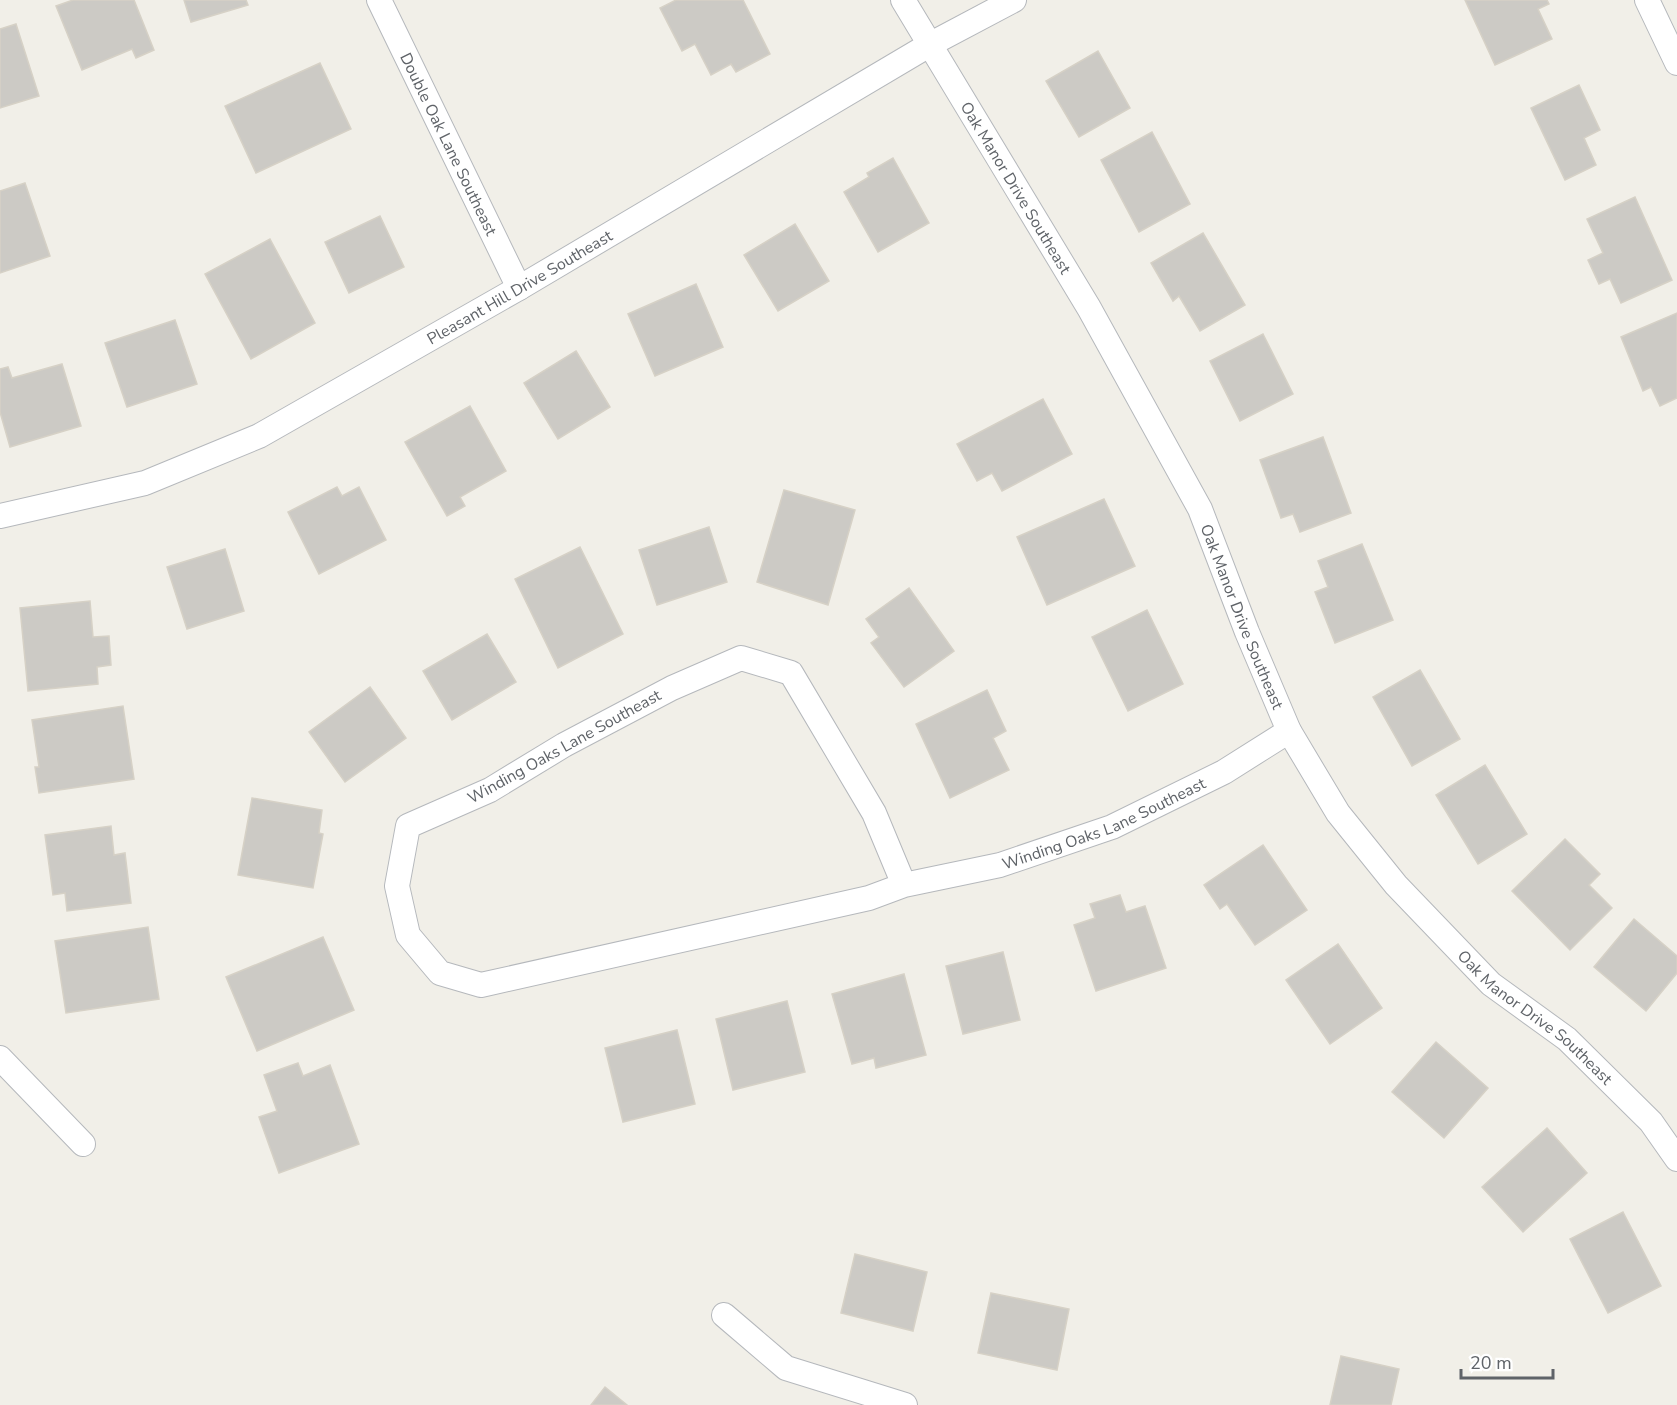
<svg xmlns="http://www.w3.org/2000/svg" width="1677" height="1405" font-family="'Nunito Sans',sans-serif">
<rect width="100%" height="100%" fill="#f1efe8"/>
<g fill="#cccac5" stroke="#d6d1c6" stroke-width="1.5">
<polygon points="73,0 134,0 154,50 136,58 132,49 82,70 56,6"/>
<polygon points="184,0 246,0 248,5 191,22"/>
<polygon points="676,0 743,0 770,54 736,72 731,64 711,75 695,44 682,51 660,8"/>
<polygon points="1465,0 1547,0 1549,4 1538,9 1552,39 1495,65"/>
<polygon points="16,24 39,96 0,108 0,29"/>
<polygon points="1098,51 1130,108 1079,137 1046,81"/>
<polygon points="320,63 351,129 256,173 225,106"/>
<polygon points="1579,85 1600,130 1584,138 1596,165 1565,180 1531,108"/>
<polygon points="1152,132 1190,204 1139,232 1101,160"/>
<polygon points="893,158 929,223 878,252 844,192 869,177 867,173"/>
<polygon points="25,183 50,256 0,273 0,191"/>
<polygon points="1635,197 1672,280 1621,303 1610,279 1599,284 1588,260 1603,253 1587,219"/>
<polygon points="380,216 404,267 349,293 325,242"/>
<polygon points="795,224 829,281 778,311 744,255"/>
<polygon points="1203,233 1245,305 1200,331 1179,296 1173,301 1151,263"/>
<polygon points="270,239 315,323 251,359 205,274"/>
<polygon points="696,284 723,347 655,376 628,314"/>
<polygon points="1677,313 1677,398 1660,406 1651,387 1643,391 1621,337"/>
<polygon points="175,320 197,384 127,407 105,343"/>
<polygon points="1263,334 1293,394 1240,421 1210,361"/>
<polygon points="576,351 610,407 558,439 524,383"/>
<polygon points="62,364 81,426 10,447 0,412 0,369 8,367 12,378"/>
<polygon points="1043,399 1072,454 1002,491 992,473 977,481 957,444"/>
<polygon points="470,406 506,471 460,497 465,506 447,516 405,442"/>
<polygon points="1323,437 1351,513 1300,532 1293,514 1281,518 1260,460"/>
<polygon points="337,487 342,496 359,487 386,540 319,574 288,512"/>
<polygon points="784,490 855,510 828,605 757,582"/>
<polygon points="1104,499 1135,566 1047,605 1017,537"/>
<polygon points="709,527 727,582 657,605 639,550"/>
<polygon points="1362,544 1393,620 1335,643 1315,592 1328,587 1318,561"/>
<polygon points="580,547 623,634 558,668 515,579"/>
<polygon points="225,549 244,611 187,629 167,567"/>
<polygon points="909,588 954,651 904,687 871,643 879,637 866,619"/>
<polygon points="90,601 93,637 109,636 111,665 97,667 98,684 28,691 20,608"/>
<polygon points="1147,610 1183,684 1128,711 1092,637"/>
<polygon points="487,634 516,682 452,720 423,671"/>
<polygon points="1420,670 1460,739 1412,766 1373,697"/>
<polygon points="370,687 406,738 345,782 309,732"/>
<polygon points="987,690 1006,731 993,738 1009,770 950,798 916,724"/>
<polygon points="123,706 134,779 39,793 35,767 39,767 32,720"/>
<polygon points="1485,765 1527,834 1478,864 1436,795"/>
<polygon points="252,798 322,810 319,833 323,834 313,888 238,875"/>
<polygon points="111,826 114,855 125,853 131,903 67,911 65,893 53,895 45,835"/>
<polygon points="1565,839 1600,874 1589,885 1612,908 1570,950 1512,891"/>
<polygon points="1263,845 1307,910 1255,945 1227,904 1220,909 1204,885"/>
<polygon points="1120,895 1126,912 1145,906 1166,968 1096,991 1074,925 1095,918 1090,904"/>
<polygon points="1634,919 1677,956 1677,973 1646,1011 1594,967"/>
<polygon points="148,927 159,999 66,1013 55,941"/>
<polygon points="323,937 354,1010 257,1051 226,977"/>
<polygon points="1338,944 1382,1008 1330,1044 1286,980"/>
<polygon points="1003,952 1020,1020 963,1034 946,966"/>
<polygon points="904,974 926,1055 876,1068 874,1058 852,1064 832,994"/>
<polygon points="787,1001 805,1072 733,1090 716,1019"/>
<polygon points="677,1030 695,1104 623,1122 605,1048"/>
<polygon points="1436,1042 1488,1088 1444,1138 1392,1092"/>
<polygon points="298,1063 303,1076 330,1065 359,1144 279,1173 259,1117 277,1111 264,1075"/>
<polygon points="1547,1128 1587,1173 1523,1232 1482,1187"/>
<polygon points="1623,1212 1661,1286 1608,1313 1570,1239"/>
<polygon points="855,1254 927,1272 913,1331 841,1313"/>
<polygon points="991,1293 1069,1309 1057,1370 978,1353"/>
<polygon points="1341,1356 1399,1369 1391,1405 1330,1405"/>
<polygon points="605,1387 627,1405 591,1405"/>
</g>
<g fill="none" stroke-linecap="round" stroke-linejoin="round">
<g stroke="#b5b8bc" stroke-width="26">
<g id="street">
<path id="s1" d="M379 0 519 288"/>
<path id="s2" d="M903 0 1089 308 1200 509 1247 632 1289 731 1338 813 1396 885 1491 984 1567 1039 1651 1122 1677 1159"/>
<polyline points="1647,0 1677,63"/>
<path id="s3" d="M0 516 145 483 259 436 519 288 929 45 1014 0"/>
<path id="s4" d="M904 885 874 813 791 673 741 658 672 688 564 745 490 790 408 826 397 886 408 935 440 973 481 985 869 898 904 885 1000 865 1112 827 1224 772 1289 731"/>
<polyline points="0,1058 83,1144"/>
<polyline points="724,1315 786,1368 905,1405"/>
</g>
</g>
<use href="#street" stroke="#fff" stroke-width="24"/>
</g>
<g text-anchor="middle" stroke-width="5" stroke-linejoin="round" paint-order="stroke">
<g font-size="16" fill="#5f6368" stroke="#fff">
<text dy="6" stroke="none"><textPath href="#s1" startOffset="160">Double Oak Lane Southeast</textPath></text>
<text dy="6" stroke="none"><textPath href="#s2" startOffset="219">Oak Manor Drive Southeast</textPath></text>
<text dy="6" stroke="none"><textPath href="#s3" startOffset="572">Pleasant Hill Drive Southeast</textPath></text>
<text dy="6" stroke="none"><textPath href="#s2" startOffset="705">Oak Manor Drive Southeast</textPath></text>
<text transform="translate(564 746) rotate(-29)" y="6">Winding Oaks Lane Southeast</text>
<text dy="6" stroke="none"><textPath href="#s4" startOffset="1515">Winding Oaks Lane Southeast</textPath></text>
<text dy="6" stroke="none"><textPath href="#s2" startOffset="1209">Oak Manor Drive Southeast</textPath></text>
</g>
</g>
<path d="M1461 1369v9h92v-9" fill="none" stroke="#5f6368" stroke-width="3"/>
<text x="1470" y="1369" font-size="18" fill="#5f6368" stroke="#ffffff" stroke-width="4.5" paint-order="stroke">20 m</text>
</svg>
